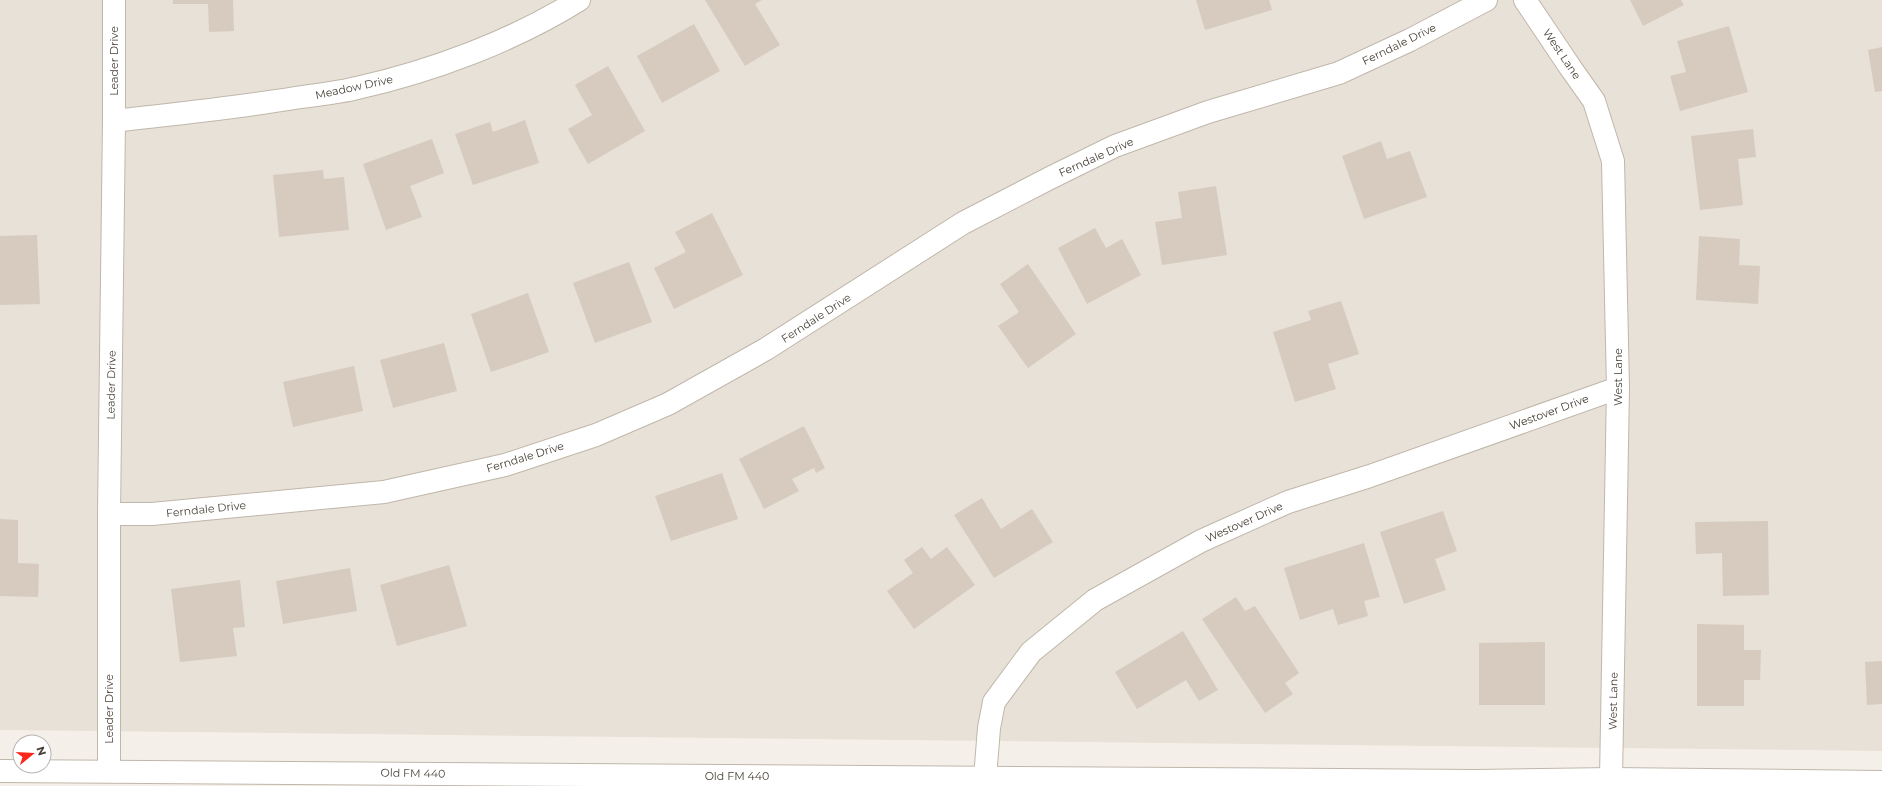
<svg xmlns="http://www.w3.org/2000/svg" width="1882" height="786" font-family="Montserrat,sans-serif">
<rect width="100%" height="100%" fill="#f4f0e9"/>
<polygon fill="#e8e1d7" points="0,0 1882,0 1882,751 0,730"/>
<g fill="#d6cbbe">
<polygon points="173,0 233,0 234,31 209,32 208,4 173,4"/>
<polygon points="705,0 762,0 755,4 780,45 745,66"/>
<polygon points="1196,0 1269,0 1272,10 1205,30"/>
<polygon points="1630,0 1681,0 1684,5 1643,26"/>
<polygon points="694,24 720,71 662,103 637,56"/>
<polygon points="1729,26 1748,92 1680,111 1670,76 1686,72 1677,41"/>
<polygon points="1882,47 1882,91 1875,92 1868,50"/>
<polygon points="608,66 645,131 588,164 568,129 592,115 575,85"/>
<polygon points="525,120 539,163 473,185 455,134 490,122 493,132"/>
<polygon points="1753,129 1756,157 1738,159 1743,205 1700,210 1691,136"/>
<polygon points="432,139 444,173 410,186 422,217 386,230 363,164"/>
<polygon points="1381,141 1387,159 1410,151 1427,197 1364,219 1342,156"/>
<polygon points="323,170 324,179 344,177 349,230 279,237 273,175"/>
<polygon points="1216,186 1227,255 1162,265 1155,222 1182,218 1178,192"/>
<polygon points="712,213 743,275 674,309 654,268 686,252 675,232"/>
<polygon points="1095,228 1106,248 1122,239 1141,275 1087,304 1058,248"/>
<polygon points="37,235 40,304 0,305 0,236"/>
<polygon points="1699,236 1740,239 1739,265 1760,266 1758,304 1696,300"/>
<polygon points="629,262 652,322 595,343 573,283"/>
<polygon points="1028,264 1076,334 1028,368 998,326 1019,312 1000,284"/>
<polygon points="528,293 549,352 491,372 471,314"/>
<polygon points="1341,301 1359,354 1328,364 1336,389 1295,402 1273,332 1311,320 1308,311"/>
<polygon points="444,343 457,391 393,408 380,360"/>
<polygon points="354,366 363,411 293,427 283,382"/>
<polygon points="804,426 825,468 816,473 814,468 792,479 799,491 764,509 739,459"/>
<polygon points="722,473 738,519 671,541 655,496"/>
<polygon points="982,498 1001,529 1032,509 1053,542 994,578 954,515"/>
<polygon points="1443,511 1457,551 1435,559 1446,590 1404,604 1380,532"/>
<polygon points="0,519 18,520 18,563 39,564 38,597 0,596"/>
<polygon points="1768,521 1769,595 1723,596 1722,553 1696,554 1695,522"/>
<polygon points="1364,543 1380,597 1364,601 1368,616 1338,625 1333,609 1300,620 1284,568"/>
<polygon points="922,547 931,559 947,547 975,585 914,629 887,591 913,573 904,560"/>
<polygon points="449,565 467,626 397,646 380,585"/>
<polygon points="350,568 357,611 283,624 276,581"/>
<polygon points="240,580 245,627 233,628 237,656 180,662 171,589"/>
<polygon points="1236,597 1245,611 1255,606 1299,673 1285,683 1293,694 1265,713 1202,619"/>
<polygon points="1697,624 1744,625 1744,650 1761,650 1760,680 1744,680 1744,706 1697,706"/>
<polygon points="1183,631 1218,690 1199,701 1186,680 1137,709 1115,672"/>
<polygon points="1545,642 1545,705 1479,705 1479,643"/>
<polygon points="1882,661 1882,704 1867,705 1865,662"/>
</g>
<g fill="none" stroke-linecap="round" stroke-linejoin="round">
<g stroke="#c0b7ab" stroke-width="24">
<g id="minor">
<polyline points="1525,0 1570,67 1594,101 1613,161 1618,388 1611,779"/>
<path d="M114 121C174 114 235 108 295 98 315 95 337 93 357 88 433 71 513 41 579 0"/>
<polyline points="109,514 152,514 384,492 505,465 596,435 668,404 766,349 963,223 1050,178 1115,146 1208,112 1339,73 1410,40 1486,0"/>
<polyline points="109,771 109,514 114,121 114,0"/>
<polyline points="986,786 985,778 989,728 994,702 1031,652 1095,600 1201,541 1288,502 1370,476 1618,388"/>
</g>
</g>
<g stroke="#c0b7ab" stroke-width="24">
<polyline id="tertiary" points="0,771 1475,781 1611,779 1882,782"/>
</g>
<use href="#minor" stroke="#fff" stroke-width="22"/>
<use href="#tertiary" stroke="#fff" stroke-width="22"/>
</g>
<g text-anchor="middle" stroke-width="3.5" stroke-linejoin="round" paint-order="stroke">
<g font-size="11" fill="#484037" stroke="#fff">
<text transform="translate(1399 44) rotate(-26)" y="4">Ferndale Drive</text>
<text transform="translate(1562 54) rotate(56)" y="4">West Lane</text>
<text transform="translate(114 61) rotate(-90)" y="4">Leader Drive</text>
<text transform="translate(354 87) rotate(-12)" y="4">Meadow Drive</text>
<text transform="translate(1096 157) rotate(-24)" y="4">Ferndale Drive</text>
<text transform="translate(816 318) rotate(-33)" y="4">Ferndale Drive</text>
<text transform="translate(1618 377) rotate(-90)" y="4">West Lane</text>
<text transform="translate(111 385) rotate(-89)" y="4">Leader Drive</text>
<text transform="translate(1549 412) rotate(-20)" y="4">Westover Drive</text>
<text transform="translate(525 457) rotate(-17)" y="4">Ferndale Drive</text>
<text transform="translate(206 509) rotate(-6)" y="4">Ferndale Drive</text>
<text transform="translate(1244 522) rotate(-24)" y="4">Westover Drive</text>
<text transform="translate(1613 701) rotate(-89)" y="4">West Lane</text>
<text transform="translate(109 709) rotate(-90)" y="4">Leader Drive</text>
<text transform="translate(413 773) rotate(1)" y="4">Old FM 440</text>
<text x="737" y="780">Old FM 440</text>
</g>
</g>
<g transform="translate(32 754) rotate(72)"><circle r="19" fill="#ffffff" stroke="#b6b3af"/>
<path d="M0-3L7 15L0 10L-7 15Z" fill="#fb271a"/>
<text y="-6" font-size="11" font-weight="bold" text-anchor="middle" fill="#484037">N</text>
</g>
</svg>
